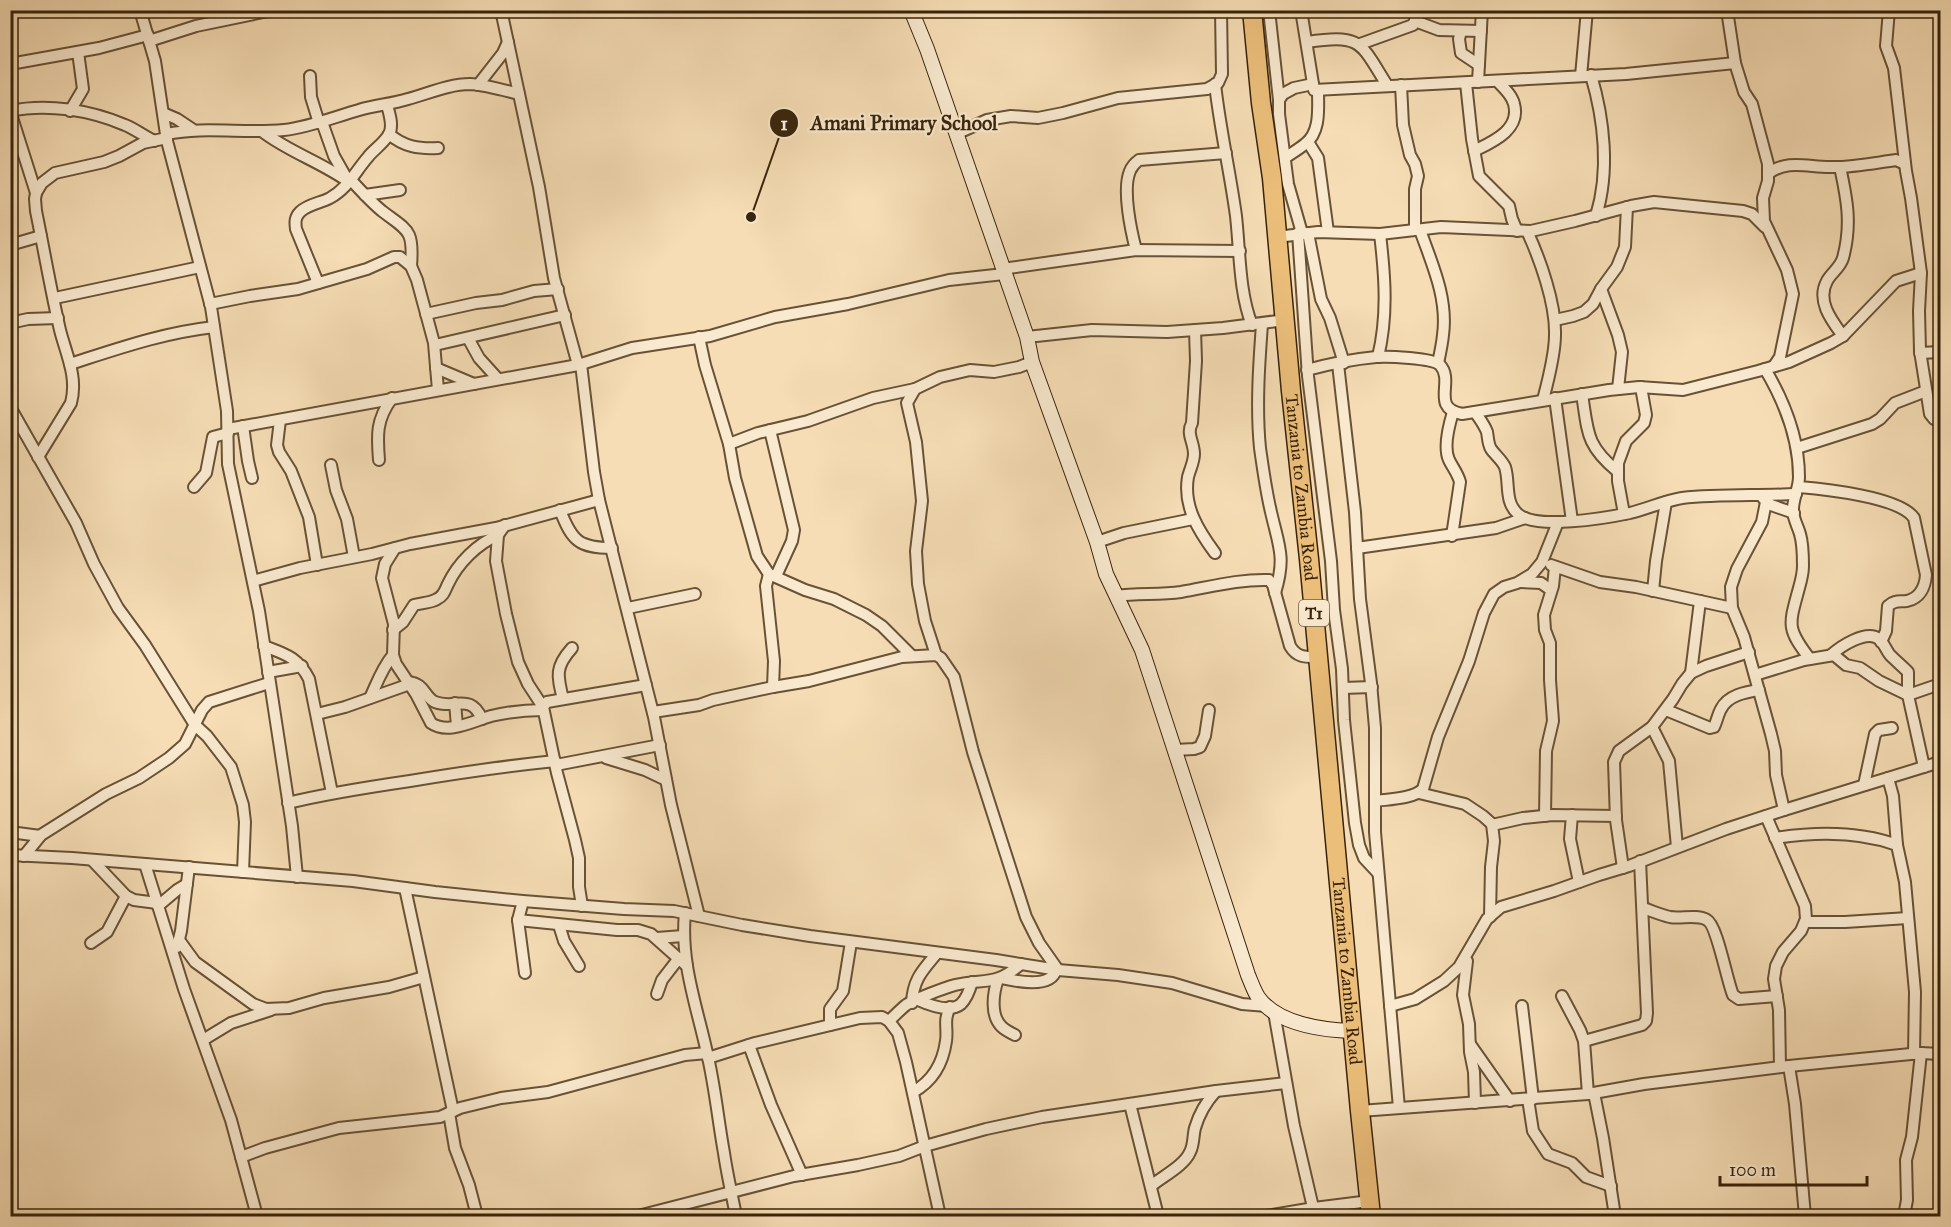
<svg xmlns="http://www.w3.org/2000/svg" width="1951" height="1227" font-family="'IM FELL Great Primer',serif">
<rect width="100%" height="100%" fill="#f6ddb5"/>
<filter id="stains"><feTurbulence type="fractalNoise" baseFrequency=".00333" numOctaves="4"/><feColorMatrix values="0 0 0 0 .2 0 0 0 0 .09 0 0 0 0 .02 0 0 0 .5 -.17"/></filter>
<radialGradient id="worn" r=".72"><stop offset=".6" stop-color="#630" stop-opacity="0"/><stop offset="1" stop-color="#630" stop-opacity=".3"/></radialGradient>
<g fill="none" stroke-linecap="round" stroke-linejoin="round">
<g stroke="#685236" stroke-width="14">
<g id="street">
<polyline points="140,10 155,61 167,141 211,307 227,411 228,464 259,611 292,826 297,877"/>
<polyline points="501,10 539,187 554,278 578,365"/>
<polyline points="1269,10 1279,100"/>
<polyline points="1301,10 1314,90 1626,74 1735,63"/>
<polyline points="1727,10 1735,63 1744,92 1752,104 1768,164 1768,181 1763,198 1764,221 1787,270 1793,294 1780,357 1774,366"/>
<polyline points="1889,10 1886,46 1894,68 1906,171 1911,198 1921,273 1919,311 1920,351 1930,414 1934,419 1940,420"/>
<polyline points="1415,21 1439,30 1481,31"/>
<polyline points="1461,31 1459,39 1461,53 1479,65"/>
<polyline points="149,41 196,26 273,10"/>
<path d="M1307 42C1362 34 1360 42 1387 85"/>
<polyline points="1360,44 1413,25 1416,18 1416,10"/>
<polyline points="10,64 99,48 148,35"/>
<path d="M1591 75C1604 119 1610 171 1596 216"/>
<polyline points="310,76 311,97 319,123"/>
<polyline points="1581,76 1587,10"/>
<polyline points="1478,82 1482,10"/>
<polyline points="1466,83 1472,139 1479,176 1509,206 1512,219 1517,231"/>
<path d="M1215 84C1220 129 1230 172 1236 216 1240 252 1239 292 1252 325"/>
<polyline points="478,85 503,53 508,42"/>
<polyline points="1401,85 1403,125 1410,155 1415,164 1418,176 1415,189 1415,230"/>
<polyline points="70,111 83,89 78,52"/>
<polyline points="163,113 177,119 192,129"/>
<polyline points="322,122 334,156 347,179"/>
<path d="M263 132C289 152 321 162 349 182"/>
<path d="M166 134C205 126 245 134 284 130 310 127 334 117 359 110 375 105 392 104 408 99 427 94 449 84 470 84 486 85 503 90 519 94"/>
<path d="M389 134C404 147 419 149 438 148"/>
<polyline points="956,134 987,120 1011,116 1038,118 1063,113 1118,98 1207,89 1218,83 1222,74 1221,10"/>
<polyline points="1308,142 1318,158 1328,232"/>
<path d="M1474 151C1492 142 1521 130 1514 104 1512 95 1503 87 1497 81"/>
<path d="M1285 158C1292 153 1299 149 1305 144 1321 132 1318 108 1318 90"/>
<path d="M1840 167C1847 199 1852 225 1843 258 1840 268 1831 273 1827 281 1816 301 1832 321 1843 336"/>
<path d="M1768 174C1786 159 1808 167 1829 167 1850 168 1874 163 1896 160L1905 164"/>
<path d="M351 180C361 191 371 202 382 211 408 231 414 229 411 266"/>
<path d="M36 193 10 111C47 103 90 110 125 125 135 129 144 136 154 141"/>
<polyline points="365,195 400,190"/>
<path d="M1420 230C1432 264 1448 298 1443 335 1442 345 1440 354 1438 363"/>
<path d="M1527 231C1540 259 1556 304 1555 335 1555 355 1548 381 1543 400"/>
<polyline points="1298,233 1308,376 1331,561 1334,610 1342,669 1344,720 1355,823 1359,845 1364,858 1378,873"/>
<polyline points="1302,233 1288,184 1279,114 1279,100 1283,94 1294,88 1313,84"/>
<polyline points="1308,233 1321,299 1330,318 1344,363"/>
<polyline points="1277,237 1318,232 1380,234 1441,227 1531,231 1575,221 1631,206 1654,202 1743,211 1752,214 1765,227"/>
<polyline points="10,245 41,236"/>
<path d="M1136 250C1131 231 1122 189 1130 171 1132 166 1135 163 1139 160L1226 153"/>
<polyline points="1002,269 1136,250 1240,251"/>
<path d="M318 283 296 229C295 222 295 217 300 212 308 204 321 203 330 198 348 188 355 172 368 157 374 149 386 142 390 132 393 123 389 113 387 105"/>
<polyline points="1601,289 1618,335 1622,352 1618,389"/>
<polyline points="55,298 200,267"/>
<polyline points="210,304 250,296 298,289 367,269 394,257 400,257 411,266 417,280 434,343 438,390"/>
<polyline points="426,314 476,303 502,300 534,291 558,289"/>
<polyline points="1555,320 1573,316 1584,312 1593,304 1601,289 1617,267 1625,247 1627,207"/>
<polyline points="10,323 28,319 58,318"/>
<path d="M1262 324C1259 365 1256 407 1260 448 1263 469 1266 491 1271 512 1279 547 1286 557 1275 593"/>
<path d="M1195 330 1196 361 1192 423C1186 434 1194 442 1194 454 1194 462 1190 469 1188 477 1183 506 1198 530 1215 553"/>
<polyline points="699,337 705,365 729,444 735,478 757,556 769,574 805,590 834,599 866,615 882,626 912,656"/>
<polyline points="1027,337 1092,330 1167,332 1223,328 1285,320"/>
<polyline points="468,338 479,358 498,379"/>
<polyline points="435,345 565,315"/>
<polyline points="1920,353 1940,352"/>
<path d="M1378 357C1388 316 1385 276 1380 234"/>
<path d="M70 364C120 348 162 333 214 327"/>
<polyline points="581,364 594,472 599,500 654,717 671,805 699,916"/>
<polyline points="1338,364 1355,512 1360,599 1371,683 1375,728 1375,832 1399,1108"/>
<polyline points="436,368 474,384"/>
<path d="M1765 369C1784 401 1799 439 1799 477 1799 489 1792 500 1793 512 1794 520 1798 527 1800 534 1803 544 1803 556 1803 566 1803 573 1801 581 1799 588 1789 625 1786 628 1810 659"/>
<path d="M1307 370C1329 364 1354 359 1376 357 1387 356 1433 358 1440 365 1455 381 1430 408 1462 414L1609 390 1639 387 1683 390 1758 371 1789 362 1831 343 1843 336 1896 281 1921 273"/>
<path d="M1582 394C1588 433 1586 445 1617 471"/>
<polyline points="1555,398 1572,521"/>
<polyline points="10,407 76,523 94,564 118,608 145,645 195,725 207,736 231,767 243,805 245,822 243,872"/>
<path d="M1475 412C1479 418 1484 424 1487 432 1488 437 1488 444 1491 449 1495 455 1502 460 1505 467 1510 482 1504 502 1518 514 1536 530 1606 518 1630 513 1647 509 1664 501 1682 498 1720 494 1758 496 1796 494"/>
<polyline points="280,420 277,445 279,452 291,471 309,517 317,565"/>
<polyline points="243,426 248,461 252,478"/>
<polyline points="228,429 578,365 632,348 710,336 775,317 848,304 949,280 1004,274"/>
<polyline points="770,430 794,530 792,541 776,576"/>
<polyline points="729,444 758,433 808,421 873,398 915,389"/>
<polyline points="1797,448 1872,424 1880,419 1895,403 1926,391"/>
<path d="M38 457 71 403C78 377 66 354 60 330 51 291 44 250 36 211L35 199 36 193 42 183 55 173 104 162 119 156 143 143 167 138"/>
<path d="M379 460C377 435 376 420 392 398"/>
<polyline points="331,465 336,490 347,519 354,557"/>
<polyline points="194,487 206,473 213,437 228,433"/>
<path d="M1799 487C1824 489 1900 497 1914 518L1926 575C1925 587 1920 598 1907 601 1899 602 1895 600 1888 606L1886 631 1881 642"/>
<polyline points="1763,498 1771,505 1794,513"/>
<polyline points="1766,502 1762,522 1737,569 1731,587 1732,608 1744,637 1771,734 1775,751 1776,775 1784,810"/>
<path d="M560 510C572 541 579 548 612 548"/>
<polyline points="1624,514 1618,481 1618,463 1626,441 1644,423 1646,415 1641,387"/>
<polyline points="505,525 498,535 496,561 506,614 518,662 528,684 543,707"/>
<path d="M1452 536 1460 482C1458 474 1453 468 1449 460 1443 447 1449 425 1453 412"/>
<polyline points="1097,542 1124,533 1193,519"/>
<path d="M395 548 385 564 382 578 394 624 393 655 396 664 416 694 431 723C448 735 473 721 491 716 508 712 526 710 543 710"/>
<polyline points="1357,548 1496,528 1525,518"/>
<polyline points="1551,565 1600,582 1636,587 1732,608"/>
<polyline points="769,574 766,586 774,661 773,687"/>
<polyline points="253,581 300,568 372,554 410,544 496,528 599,500"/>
<polyline points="1520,582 1541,583 1551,590"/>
<polyline points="1653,591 1656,561 1666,502"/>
<path d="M1116 596C1137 593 1159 595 1181 592 1210 587 1239 579 1269 580L1273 585 1290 646C1297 658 1306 657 1318 657"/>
<polyline points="628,608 695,594"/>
<path d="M393 630 403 622 414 605C421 603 431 603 437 599 444 596 445 590 448 584 458 563 477 544 498 535"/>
<path d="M264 646C285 654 298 657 309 679L332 793"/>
<polyline points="936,655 925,621 918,584 916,551 922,501 916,442 907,403 915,389 940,377 970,370 994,372 1019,367 1032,362"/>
<path d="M1831 655C1840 647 1866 629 1879 639 1884 643 1886 650 1890 655 1896 661 1902 666 1908 672V695L1924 767"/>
<polyline points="268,672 302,666"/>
<polyline points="1691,673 1700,601"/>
<polyline points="1755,675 1804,660 1834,655 1846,665 1860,668 1879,681 1908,695 1940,684"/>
<path d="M408 682C426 684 423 696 435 702 455 710 470 692 482 719"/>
<polyline points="1343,688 1372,687"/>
<path d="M370 698C377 683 382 668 393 655"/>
<path d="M563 699C557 675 555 667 572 648"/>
<polyline points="455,703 457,726"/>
<path d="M1666 710 1710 728 1714 727C1717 721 1718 714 1721 709 1728 695 1746 692 1759 690"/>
<polyline points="653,712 699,705 713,700 773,687 809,681 902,657 936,655 941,658 954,677 973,752 1026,917 1039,943 1058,970"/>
<polyline points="317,714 345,707 410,684"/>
<polyline points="1652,727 1669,761 1677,847"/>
<polyline points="1175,750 1194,749 1200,747 1205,736 1209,710"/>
<polyline points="606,758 645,770 666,780"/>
<polyline points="556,765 660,745"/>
<polyline points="1888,778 1893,796 1897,845 1905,882 1915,992 1914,1054"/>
<polyline points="1864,785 1875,734 1879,730 1892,728"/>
<polyline points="1419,793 1465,804 1483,816 1492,824 1494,841 1491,867 1490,917"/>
<path d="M1375 801C1389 799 1413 799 1423 789L1438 737 1469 661 1484 613 1494 594 1504 587 1517 583 1532 574 1542 562 1558 522"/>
<path d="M288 803C328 793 369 787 410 781 458 773 506 766 555 761"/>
<polyline points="1572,815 1570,839 1579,882"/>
<polyline points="1545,816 1546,751 1553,721 1550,680 1550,643 1545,630 1544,615 1553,586 1555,567"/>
<polyline points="1766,816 1805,906 1806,919 1801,931 1783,952 1776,966 1774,979 1779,1010 1780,1067"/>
<polyline points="1492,825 1523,818 1553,815 1616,816"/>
<polyline points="10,832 40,836"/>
<path d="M1775 838C1814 832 1859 831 1897 845"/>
<polyline points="10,855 72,858 353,881 435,892 523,901 624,909 674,911 742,925 810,936 996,960 1058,970 1118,975 1172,983 1242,1004 1267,1006"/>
<polyline points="24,856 41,835 106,794 139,778 169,758 185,744 202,710 209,702 269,683"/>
<polyline points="92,860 126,896 134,900 157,903"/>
<polyline points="145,864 184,989 231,1120 257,1216"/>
<polyline points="1623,868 1616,820 1614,762 1619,751 1652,727 1673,699 1682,684 1691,673 1706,666 1749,652"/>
<polyline points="405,888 453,1111"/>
<polyline points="523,901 518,920 525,973"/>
<polyline points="158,906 177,890 187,884"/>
<polyline points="582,906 579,887 579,858 575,840 557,773 543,707 547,702 646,685"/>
<path d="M1643 908C1652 911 1661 915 1670 917 1681 919 1697 914 1707 920 1717 925 1727 981 1733 995L1739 999 1777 996"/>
<path d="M685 913C680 962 697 1007 707 1053 715 1086 718 1120 724 1153 727 1174 732 1195 736 1216"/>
<polyline points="518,920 617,930 638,930 651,934 687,966"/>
<polyline points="1805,922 1845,922 1908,918"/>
<polyline points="559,925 564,941 579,966"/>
<polyline points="657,938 683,936"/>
<polyline points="179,940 195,962 253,1004 266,1009 289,1008 324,998 389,987 424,977"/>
<polyline points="91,943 107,932 126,896"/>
<polyline points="177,947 181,931 189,867"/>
<polyline points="1467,961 1463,995 1469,1024 1470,1052 1474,1072 1475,1103"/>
<path d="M1001 978C1015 981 1051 989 1056 970"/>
<path d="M998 979C993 993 990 1016 1002 1027 1005 1030 1011 1033 1015 1035"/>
<polyline points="657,994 662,980 679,958"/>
<polyline points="1562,996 1580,1030 1584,1041 1588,1094"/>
<path d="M918 1000C929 1005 950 1013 961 1004 966 999 970 989 972 982"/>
<path d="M912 1003C913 979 923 970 937 953"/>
<polyline points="1390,1006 1415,999 1444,981 1459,967 1487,919 1501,907 1554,891 1599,875 1629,866 1726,829 1784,810 1940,762"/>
<polyline points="1522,1006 1533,1099"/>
<polyline points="1274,1012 1294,1126 1315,1216"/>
<path d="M889 1021C894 1016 900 1010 906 1005 915 999 944 988 955 985 985 978 994 987 1021 964"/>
<polyline points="830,1025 830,1009 843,991 851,942"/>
<polyline points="203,1040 231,1023 271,1010"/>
<polyline points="1584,1041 1642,1025 1646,1021 1647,1013 1640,861"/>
<polyline points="1470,1044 1510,1101"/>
<polyline points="749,1045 771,1105 802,1175"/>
<polyline points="708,1058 755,1043 860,1018 882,1017 889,1021 898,1033 906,1062 940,1216"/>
<polyline points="1789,1066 1795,1104 1805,1216"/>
<path d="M913 1092C933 1081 943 1063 946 1041 948 1028 943 1021 950 1007"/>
<polyline points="1594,1093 1603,1138 1615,1216"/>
<polyline points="1528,1099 1533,1131 1548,1154 1572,1163 1586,1177 1611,1186"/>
<polyline points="1130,1104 1158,1216"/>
<polyline points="1360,1111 1588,1094 1644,1084 1789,1066 1921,1053 1940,1054"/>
<polyline points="449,1113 455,1148 469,1185 477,1216"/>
<polyline points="241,1157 265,1148 339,1128 440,1117 460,1108 501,1098 548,1092 685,1055 707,1053"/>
<path d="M1151 1186C1163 1176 1184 1166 1190 1152 1194 1145 1193 1135 1195 1128 1199 1114 1206 1102 1216 1091"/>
<polyline points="638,1216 794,1176 858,1165 899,1156 925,1146 986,1129 1042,1117 1216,1091 1286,1083"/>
<polyline points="1266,1216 1314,1208 1370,1201"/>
<polyline points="1904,1216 1907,1200 1906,1160 1912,1137 1921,1053"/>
</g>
</g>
<g stroke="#38230c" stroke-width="16">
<path id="secondary" d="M911 10 927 49 1027 337 1032 362 1097 542 1106 574 1142 650 1248 975C1251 982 1254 991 1258 997 1277 1024 1322 1030 1352 1031"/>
</g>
<g stroke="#38230c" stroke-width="21">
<g id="highway">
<path id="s1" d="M1252 10 1261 103 1272 178 1291 391 1309 559 1360 1111 1371 1216"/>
</g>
</g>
<use href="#street" stroke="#f9e9cf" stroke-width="10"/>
<use href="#secondary" stroke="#f9e9cf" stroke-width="14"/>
<use href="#highway" stroke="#ebbe7a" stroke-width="18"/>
</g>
<g text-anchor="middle" stroke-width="4.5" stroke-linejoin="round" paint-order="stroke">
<rect fill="#f9e9cf" stroke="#725e46" stroke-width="1.5" x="1299" y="600" width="30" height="26" rx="4.5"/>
<g font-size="16" font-weight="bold" fill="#38230c">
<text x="1314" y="619">T1</text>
</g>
<g font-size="18" fill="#38230c" stroke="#f9e9cf">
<text dy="6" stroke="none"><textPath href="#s1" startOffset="480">Tanzania to Zambia Road</textPath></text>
<text dy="6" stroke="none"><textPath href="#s1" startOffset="966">Tanzania to Zambia Road</textPath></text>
</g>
</g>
<path fill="none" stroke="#38230c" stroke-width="2" d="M751 217L784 123"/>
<g fill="#38230c" stroke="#f9e9cf" stroke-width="2">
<circle cx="751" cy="217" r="6"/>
<circle cx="784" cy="123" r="15"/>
</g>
<g font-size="18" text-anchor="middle" font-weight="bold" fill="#fff">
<text x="784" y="130">1</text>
</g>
<g font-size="20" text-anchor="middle" font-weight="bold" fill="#38230c" stroke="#f9e9cf" stroke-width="4.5" stroke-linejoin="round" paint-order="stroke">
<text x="904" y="130">Amani Primary School</text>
</g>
<rect width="1951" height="1227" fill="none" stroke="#f6ddb5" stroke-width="36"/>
<rect x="12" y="12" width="1927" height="1203" fill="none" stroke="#38230c" stroke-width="3"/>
<rect x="18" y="18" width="1915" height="1191" fill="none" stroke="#38230c" stroke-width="1.5"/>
<path d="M1720 1176v9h147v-9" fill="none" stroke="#38230c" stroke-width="3"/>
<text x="1729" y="1176" font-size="18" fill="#38230c" stroke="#f9e9cf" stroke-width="4.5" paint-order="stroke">100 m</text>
<rect width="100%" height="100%" filter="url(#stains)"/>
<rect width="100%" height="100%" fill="url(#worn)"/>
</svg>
